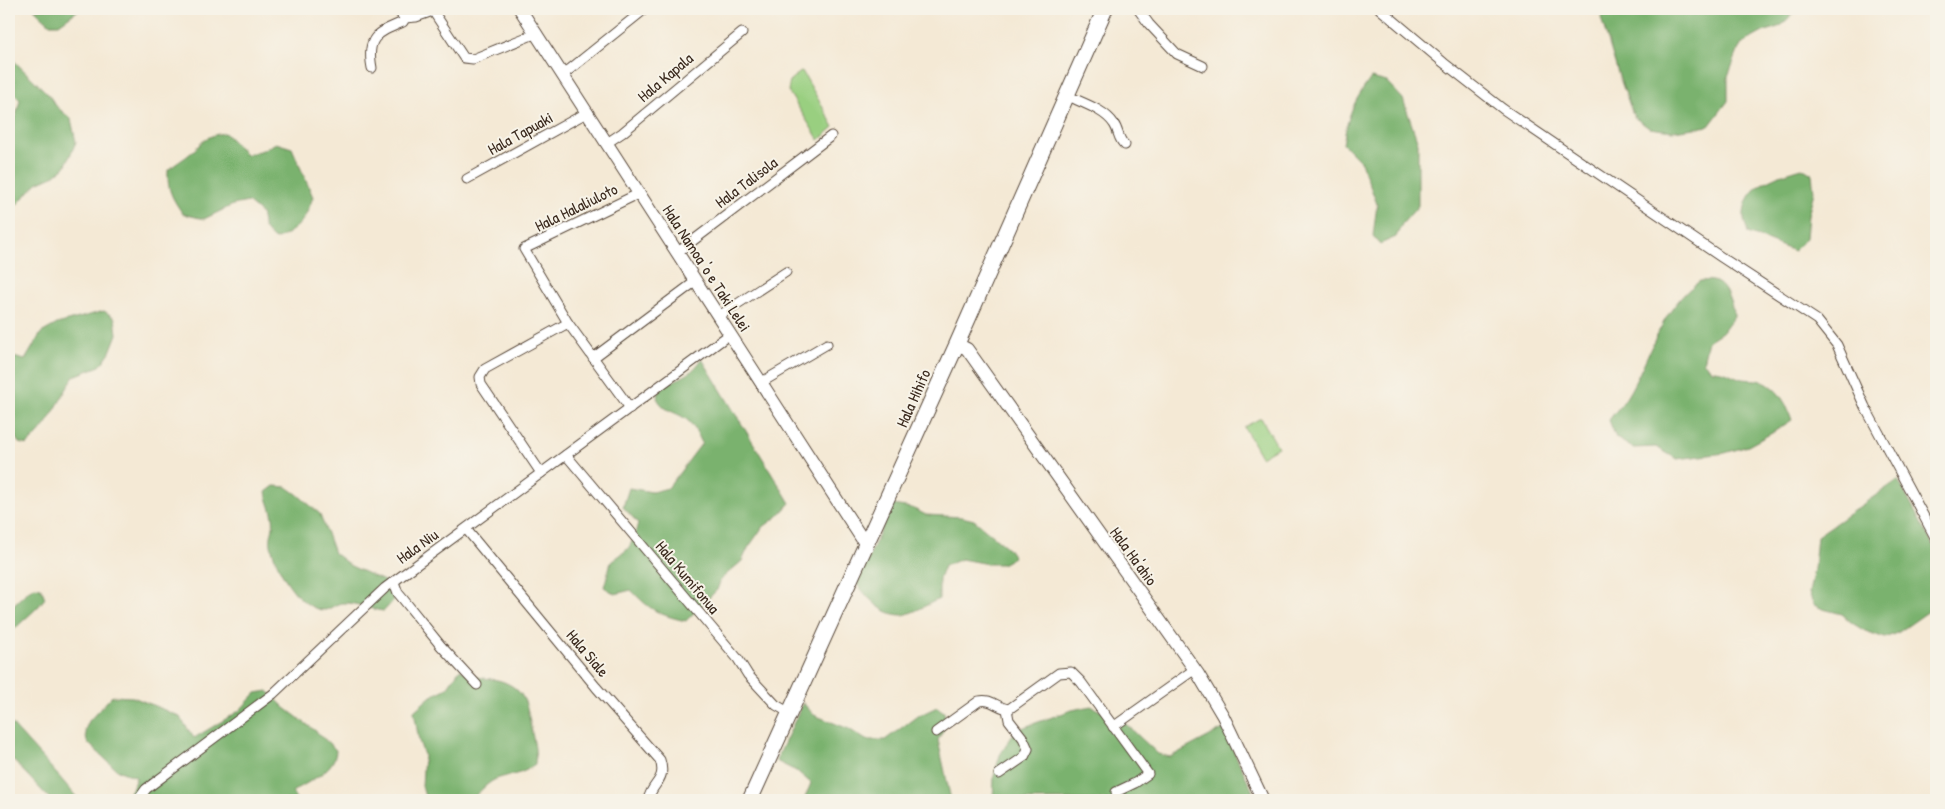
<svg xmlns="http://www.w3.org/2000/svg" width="1945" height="809" font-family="'Patrick Hand',sans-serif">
<rect width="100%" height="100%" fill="#f7f3e8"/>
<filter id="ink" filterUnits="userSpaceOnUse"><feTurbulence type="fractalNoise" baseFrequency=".02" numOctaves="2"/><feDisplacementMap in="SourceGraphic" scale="10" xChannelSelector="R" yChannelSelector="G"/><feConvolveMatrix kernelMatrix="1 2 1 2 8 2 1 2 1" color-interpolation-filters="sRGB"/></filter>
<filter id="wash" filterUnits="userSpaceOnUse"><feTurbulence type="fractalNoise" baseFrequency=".0096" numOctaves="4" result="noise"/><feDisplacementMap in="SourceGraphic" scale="20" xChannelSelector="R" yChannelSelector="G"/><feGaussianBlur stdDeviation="1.12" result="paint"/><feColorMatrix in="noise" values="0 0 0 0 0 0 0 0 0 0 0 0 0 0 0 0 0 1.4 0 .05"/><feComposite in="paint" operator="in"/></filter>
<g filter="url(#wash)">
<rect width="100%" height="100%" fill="#f4e9d5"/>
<g fill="#99cf80" stroke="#6a7c4f">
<polygon points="802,71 834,127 819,140 788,91 790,80"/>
<polygon points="1261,418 1278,447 1261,457 1244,427"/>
</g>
<g fill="#7ab26e" stroke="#5a6e46">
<polygon points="34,9 80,9 59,24 50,24"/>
<polygon points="1604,9 1797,9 1781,26 1763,32 1741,44 1728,76 1728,101 1709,126 1673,131 1649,128 1634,117 1618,73 1601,18"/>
<polygon points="9,56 48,94 57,107 71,119 76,142 65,167 55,175 37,183 9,213 9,126 16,116 20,100 9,88"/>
<path d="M1371 78 1387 82 1403 99 1418 143V206L1402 224 1396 237 1380 244 1373 236 1377 204 1361 162 1343 144C1348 115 1353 102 1371 78Z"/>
<path d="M225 133 246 155 263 150 276 143 292 148 313 197C304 222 301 226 278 239L272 238 264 228 261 213 248 202 233 205 204 219 183 214C172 198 167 190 168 170 175 164 184 159 191 153 204 141 206 135 225 133Z"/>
<path d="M1802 168 1812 174 1814 192 1808 215 1806 238 1794 251 1748 233C1747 228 1743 220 1744 214 1745 184 1778 175 1802 168Z"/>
<path d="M1700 281C1704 281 1709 280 1713 281 1726 284 1732 304 1734 316L1722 332 1708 341 1703 362 1712 370C1725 370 1730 375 1742 379 1748 380 1755 379 1761 381 1779 388 1786 403 1792 420L1772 433 1748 446 1725 453 1677 459 1656 447 1633 448 1616 438 1609 420C1614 413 1621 406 1626 398 1651 358 1659 309 1700 281Z"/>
<path d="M104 311 115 318 117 334 110 352 100 366 74 376C59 401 49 426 27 445L19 443 9 428V356L25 360 41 333 57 324Z"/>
<path d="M702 359 790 503 778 516 762 528 748 548 742 561 721 579 717 590 686 621C659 615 650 610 631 590L615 594 604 587 611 562 628 549 634 538 638 523 623 507 629 488 652 492 668 488 702 443C698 435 694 425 686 419 675 411 664 412 657 398 661 382 672 383 684 376 692 372 697 366 702 359Z"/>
<polygon points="1898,480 1936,551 1936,606 1899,632 1885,638 1865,631 1852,623 1842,614 1823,609 1814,605 1809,593 1814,569 1817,536"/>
<path d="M274 486 287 487 297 494 320 514 334 553 351 566 384 581 393 588V601L384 611C370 610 356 602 343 603 336 603 331 609 325 610 299 611 275 566 271 545 269 536 275 527 273 518 272 509 267 501 266 492Z"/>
<path d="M892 505 912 508 926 515 962 517 974 520 1008 548 1014 557 1002 564H988L961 559 944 566 939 579V599C930 603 910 615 902 615 882 615 868 598 857 584Z"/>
<polygon points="35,587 41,588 45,598 38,607 9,634 9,609 28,591"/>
<path d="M460 669C464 672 469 674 474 676 483 679 494 678 504 682 529 692 527 711 532 733 535 747 536 750 535 764 520 776 516 773 499 778 488 781 479 793 471 800H426L422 786 424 755 419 741 414 711 430 697 447 688Z"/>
<path d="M268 691 285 708 317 732 336 750C336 771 307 782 292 792L297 800H122L132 789 136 777 117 770 87 742 85 730 89 721 112 696 133 697 179 716 194 738 239 711 256 693Z"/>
<polygon points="803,703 814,715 849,729 866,740 885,740 916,717 937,707 944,712 946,724 938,740 951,800 804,800 811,783 798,772 776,761"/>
<polygon points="1091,706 1127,725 1158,754 1170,757 1223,729 1257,800 993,800 994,776 1000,755 1016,730 1072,710"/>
<path d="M9 721C33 748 57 773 79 800H51L9 756Z"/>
</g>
</g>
<g filter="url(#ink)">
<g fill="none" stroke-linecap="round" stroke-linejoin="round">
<g stroke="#574739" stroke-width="11">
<g id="street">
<polyline points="396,9 405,18"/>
<polyline points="1138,9 1149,24 1177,54 1203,66"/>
<polyline points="1380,9 1444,63 1503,109 1721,257 1817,320 1837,345 1865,407 1936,539"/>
<polyline points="433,11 464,58 473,59 537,33"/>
<polyline points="405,18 416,17 438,9"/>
<path d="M372 68C366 37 377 33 403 22L405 18"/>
<polyline points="564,74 645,9"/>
<path d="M1068 96C1083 103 1105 110 1114 124 1119 131 1118 140 1125 145"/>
<polyline points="607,143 622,133 742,33"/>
<polyline points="467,179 588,112"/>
<polyline points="678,252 831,136"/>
<polyline points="719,316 786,272"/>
<polyline points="568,323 524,249 640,193"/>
<polyline points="593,358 696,281"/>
<polyline points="762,382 827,344"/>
<polyline points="566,455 738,659 748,675 776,705 790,713"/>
<polyline points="541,473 481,384 480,377 485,369 568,323 630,408"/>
<path d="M466 529 596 687 660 760C667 781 652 782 648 800"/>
<polyline points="394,582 398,593 403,599 441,646 477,685"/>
<polyline points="1113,727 1195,669"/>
<path d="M936 732 979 701C992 698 997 708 1009 709L1059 673 1071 672 1081 682 1148 774 1135 783 1116 792"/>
<polyline points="999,774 1024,757 1028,749 1023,738 1009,720 1007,709"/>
<polyline points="138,800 146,789 273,694 385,588 730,334"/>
</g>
</g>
<g stroke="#574739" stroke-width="14">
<g id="secondary">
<polyline points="520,9 866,545"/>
<polyline points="957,344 967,349 1198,674 1223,716 1263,800"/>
</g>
</g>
<g stroke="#574739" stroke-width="17">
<polyline id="primary" points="750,800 957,344 1105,9"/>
</g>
<use href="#street" stroke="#fff" stroke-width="9"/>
<use href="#secondary" stroke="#fff" stroke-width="12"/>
<use href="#primary" stroke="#fff" stroke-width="15"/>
</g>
</g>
<g text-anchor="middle" stroke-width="4" stroke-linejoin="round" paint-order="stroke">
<g font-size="16" fill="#3b2a1e" stroke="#f7f3e8">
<text transform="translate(665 77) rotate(-40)" y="6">Hala Kapala</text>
<text transform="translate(520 133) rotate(-29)" y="6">Hala Tapuaki</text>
<text transform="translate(746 182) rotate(-37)" y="6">Hala Talisola</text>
<text transform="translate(576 207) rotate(-26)" y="6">Hala Halaliuloto</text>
<text transform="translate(707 268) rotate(57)" y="6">Hala Namoa 'o e Taki Lelei</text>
<text transform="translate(913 398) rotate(-66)" y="6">Hala Hihifo</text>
<text transform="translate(417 546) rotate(-36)" y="6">Hala Niu</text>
<text transform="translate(1134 556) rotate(54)" y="6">Hala Ha'ahio</text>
<text transform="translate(688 577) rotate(50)" y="6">Hala Kumifonua</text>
<text transform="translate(588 653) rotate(50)" y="6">Hala Siale</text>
</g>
</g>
<rect width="1945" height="809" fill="none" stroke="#f7f3e8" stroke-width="30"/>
</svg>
